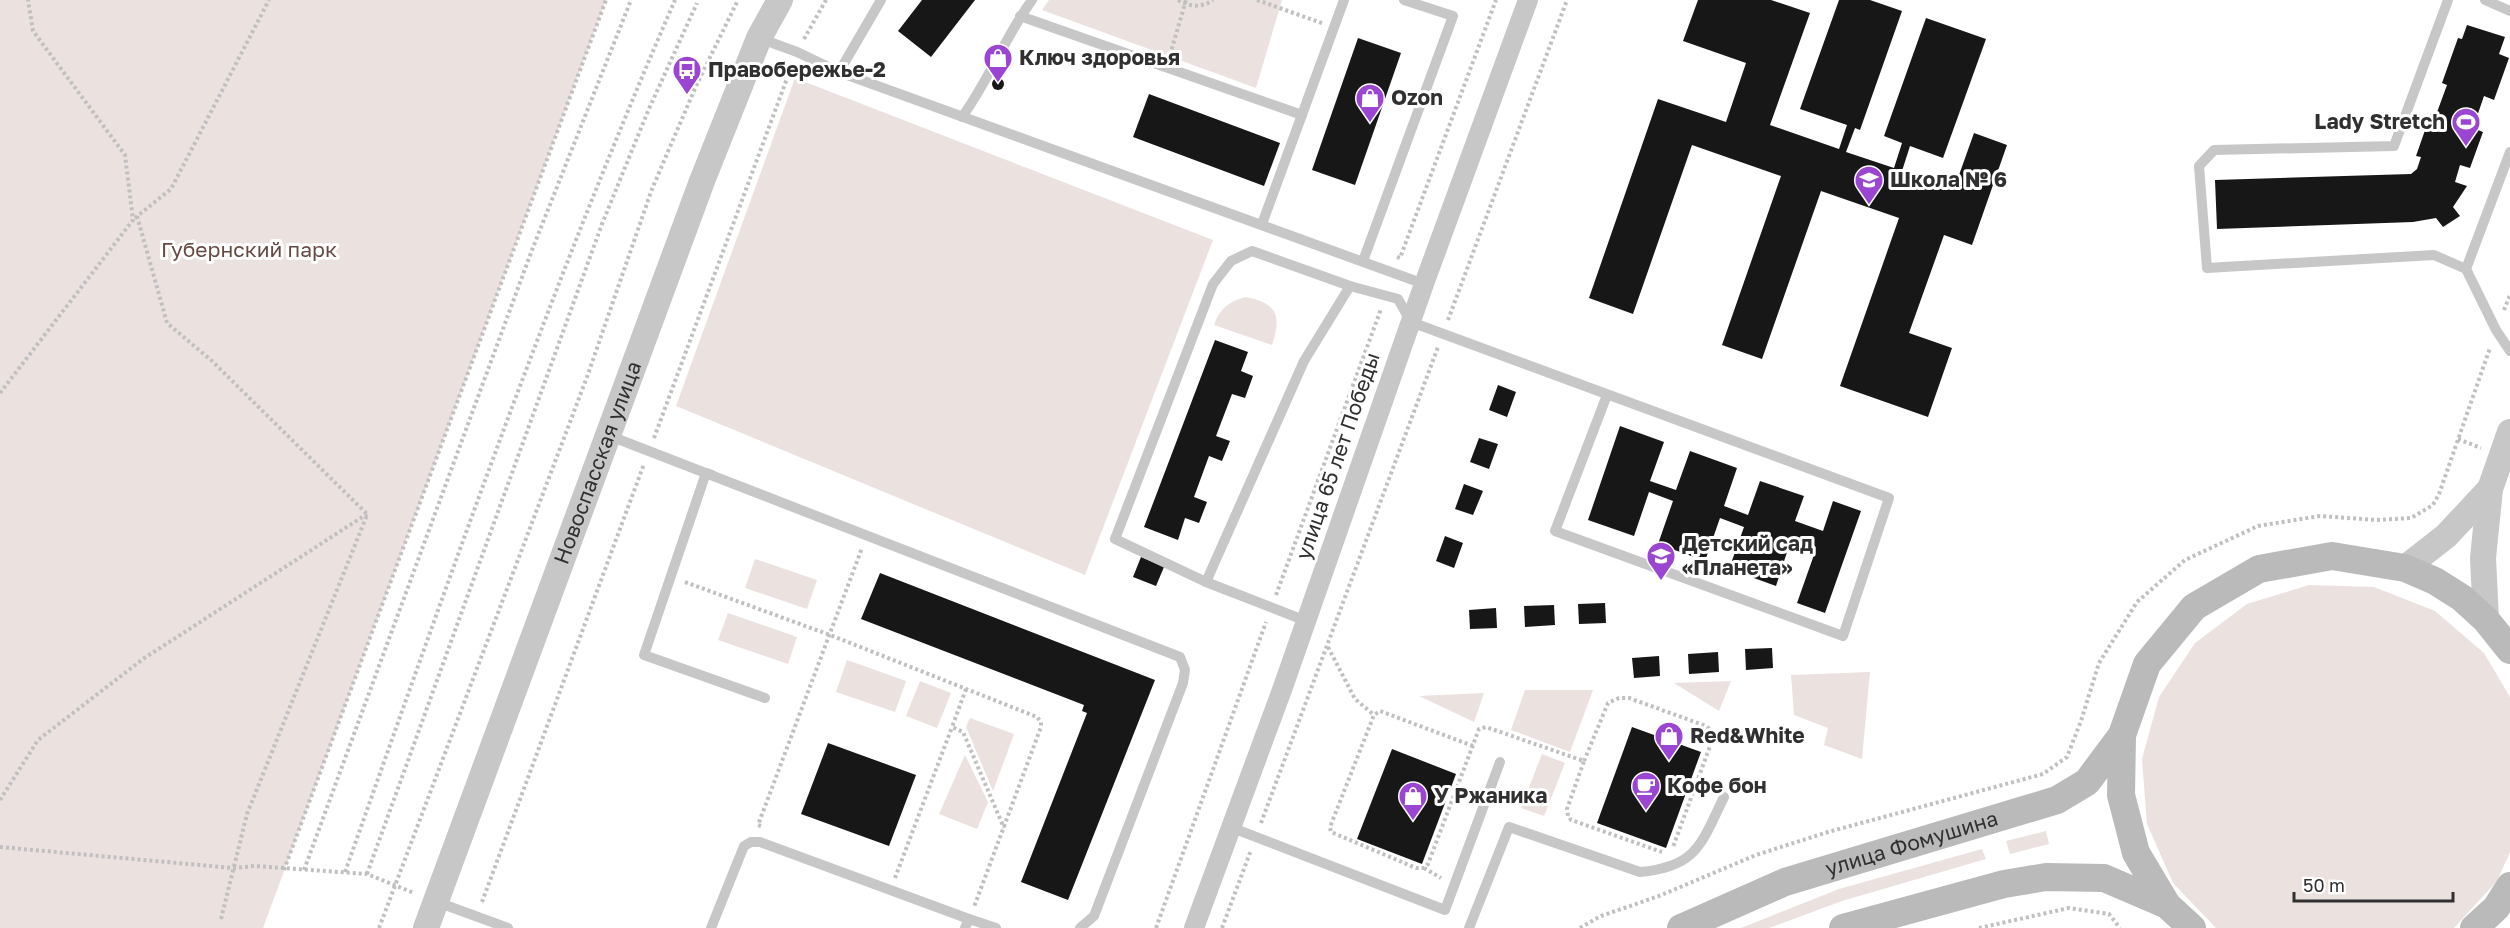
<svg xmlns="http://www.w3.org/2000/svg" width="2510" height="928" font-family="'Golos Text',sans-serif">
<rect width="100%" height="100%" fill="#fff"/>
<g fill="#ebe1df">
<polygon points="0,0 606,0 263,928 0,928"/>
<polygon points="1049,0 1282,0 1256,88 1042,10"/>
<polygon points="795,78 1213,240 1085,575 676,406"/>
<path d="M1245 297C1277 303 1282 315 1272 345L1214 325C1220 308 1229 302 1245 297Z"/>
<polygon points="755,559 817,580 807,609 745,588"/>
<polygon points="2309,585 2374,587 2435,611 2484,653 2510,697 2510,852 2497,881 2454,928 2216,928 2173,883 2147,824 2142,759 2159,697 2195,643 2247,604"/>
<polygon points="728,613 797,637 788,664 718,640"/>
<polygon points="847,660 906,681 895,712 836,692"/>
<polygon points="1870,672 1862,759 1824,745 1828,728 1794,715 1791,675"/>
<polygon points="920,681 951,693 937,728 906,716"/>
<polygon points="1731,681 1719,711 1674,683"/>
<polygon points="1525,690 1593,690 1570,752 1511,730"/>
<polygon points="1484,693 1474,722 1419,696"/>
<polygon points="970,718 1014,734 993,791 966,727"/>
<polygon points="1542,754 1565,763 1544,816 1521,808"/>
<polygon points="965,755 988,802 977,829 939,814"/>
<polygon points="2046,831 2049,844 2010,854 2006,841"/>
<polygon points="1982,849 1986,859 1842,901 1769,928 1741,928 1839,889"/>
</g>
<g fill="#171717">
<polygon points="922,0 975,0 931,57 898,31"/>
<polygon points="1698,0 1771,0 1810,13 1770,125 1839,149 1847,125 1800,109 1839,0 1870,0 1902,11 1860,130 1855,128 1846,152 1894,168 1902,143 1884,136 1926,18 1986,39 1943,158 1910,146 1902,171 1954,189 1974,133 2007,145 1972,245 1944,235 1909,333 1952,348 1928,417 1840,386 1899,218 1821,191 1762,359 1722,345 1781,176 1692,145 1633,314 1589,298 1658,99 1726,122 1746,63 1683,41"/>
<polygon points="2467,25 2505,37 2499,54 2509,58 2494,100 2484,96 2473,128 2483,132 2470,168 2460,165 2455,182 2467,186 2453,207 2460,216 2443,227 2436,218 2413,222 2217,229 2215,180 2411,174 2417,169 2421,157 2416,156 2431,113 2436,115 2447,85 2442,83 2458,38 2462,39"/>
<polygon points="1358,38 1401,53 1355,185 1312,170"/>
<circle cx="998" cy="84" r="6"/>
<polygon points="1149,94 1280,143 1264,186 1133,137"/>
<polygon points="1215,340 1248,352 1241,371 1253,376 1245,398 1232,394 1216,436 1230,441 1222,461 1209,456 1194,497 1207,502 1199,523 1185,518 1178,540 1144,527"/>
<polygon points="1498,385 1516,392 1507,417 1489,410"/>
<polygon points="1620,426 1664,442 1650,481 1676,490 1690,451 1737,468 1724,506 1748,515 1760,481 1804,496 1795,521 1823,531 1833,501 1861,511 1825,613 1797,603 1815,552 1790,543 1776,586 1729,569 1744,527 1720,518 1705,561 1658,544 1673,501 1649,492 1634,536 1588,520"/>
<polygon points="1479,438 1498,444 1489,469 1470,462"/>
<polygon points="1464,484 1483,491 1473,515 1455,509"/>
<polygon points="1445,536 1463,543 1454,568 1436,561"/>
<polygon points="1141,557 1164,567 1156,586 1133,577"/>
<polygon points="880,573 1155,680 1068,900 1021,882 1087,713 1082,711 1084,705 861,619"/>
<polygon points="1605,603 1606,623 1579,624 1578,604"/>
<polygon points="1554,605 1555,625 1525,627 1524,606"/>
<polygon points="1496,608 1497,628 1470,629 1469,610"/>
<polygon points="1772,648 1773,668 1746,670 1745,649"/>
<polygon points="1718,652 1719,672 1689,674 1688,654"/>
<polygon points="1659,656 1660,676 1634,678 1632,658"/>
<polygon points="1632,727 1701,752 1666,848 1597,823"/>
<polygon points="828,743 916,775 889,846 801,814"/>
<polygon points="1392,749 1456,774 1422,864 1357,839"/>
</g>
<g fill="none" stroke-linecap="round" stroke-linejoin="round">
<g stroke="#c0c0c0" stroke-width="4" stroke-dasharray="3 3" stroke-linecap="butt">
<path d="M1178 0C1189 7 1202 8 1213 0"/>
<polyline points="1257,0 1322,23"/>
<polyline points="804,39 826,0"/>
<polyline points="1170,55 1186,0"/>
<polyline points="137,216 167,323 212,361 367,514"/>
<polyline points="135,218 171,189 269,0"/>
<polyline points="1397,257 1400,258 1496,0"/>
<polyline points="2504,310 2510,295"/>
<polyline points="1448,320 1567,0"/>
<polyline points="0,393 133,220 125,155 33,31 28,0"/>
<polyline points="654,438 792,65"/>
<polyline points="2458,439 2481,448"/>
<polyline points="685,582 830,635 1037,717 1041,722 1041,727 974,907"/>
<polyline points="1276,595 1381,309"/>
<polyline points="1328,647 1355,699 1374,715"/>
<polyline points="966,689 952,727 963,732 1004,828"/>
<polyline points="1473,746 1380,711 1374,715 1330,827 1331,832 1416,868 1424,868 1428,864 1479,729 1486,727 1584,761 1567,809 1568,816 1571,820 1662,852"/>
<polyline points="1584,761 1608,703 1619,698 1629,698 1706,726 1713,732 1713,738 1673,847"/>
<polyline points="0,800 38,740 143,659 367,514"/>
<polyline points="1261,823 1438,347"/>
<polyline points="761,826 758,825 862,548"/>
<polyline points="0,847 233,868 255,866 367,874 414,893"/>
<polyline points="1424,868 1441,878"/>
<polyline points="284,870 606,0"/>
<polyline points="304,870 532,250 631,0"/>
<path d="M345 872C449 579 551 285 675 0"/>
<polyline points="367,874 602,224 648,111 697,3"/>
<polyline points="895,878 952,727"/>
<polyline points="482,902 644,464"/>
<polyline points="221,919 247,814 367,515"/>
<polyline points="379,928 587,377 652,189 696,86 738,0"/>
<polyline points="1156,928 1266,622"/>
<polyline points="1222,928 1251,850"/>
<polyline points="1580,928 1601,916 1659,896 1756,855 1828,832 2043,774 2067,757 2081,721 2099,663 2137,602 2185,560 2258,526 2320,516 2376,520 2411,518 2433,505 2439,494 2490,348"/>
<polyline points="1979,928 2069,908 2109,914 2120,928"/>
</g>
<g stroke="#c7c7c7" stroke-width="10">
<polyline points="2448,0 2394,146 2214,150 2199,166 2207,268 2434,255 2466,269"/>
<polyline points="2485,0 2510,11"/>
<polyline points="1020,16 1302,115"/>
<polyline points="759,38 797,52 839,72 1424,284"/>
<polyline points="839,72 881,0"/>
<path d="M962 117C989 80 1005 37 1032 0"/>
<polyline points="2510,152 2466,269 2496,330 2510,351"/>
<polyline points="1262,224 1344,0"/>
<polyline points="1363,261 1453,16 1404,0"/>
<polyline points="610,436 1180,657 1185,670 1183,683 1094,916 1080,928"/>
<polyline points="712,475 706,473 644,655 765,698"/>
<polyline points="1206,582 1115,539 1213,284 1231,261 1252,251 1350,286"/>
<polyline points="1306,621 1206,582 1304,361 1350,286 1398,299 1411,322 1889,498 1843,636 1555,531 1607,395"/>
<polyline points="1230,827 1445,910 1500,762"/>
<polyline points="437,902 508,928"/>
<polyline points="711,928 744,846 751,842 760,842 969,919"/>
<polyline points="965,928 969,919 996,928"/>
<path d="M1469 928 1509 827 1640 872C1697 867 1701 844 1724 797"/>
</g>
<polyline stroke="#c7c7c7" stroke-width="20" points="1194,928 1283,687 1424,284 1528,0"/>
<g stroke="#c7c7c7" stroke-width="26">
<polyline points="2405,568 2446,536 2490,489"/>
<polyline points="2486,620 2483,558 2490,489 2510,432"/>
<path id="s1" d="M426 928 702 181 759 38 780 0"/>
</g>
<g stroke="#bababa" stroke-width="28">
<path id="s2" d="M1681 928 1785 882 2057 800 2087 782 2122 735"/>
<polyline points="1843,928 2004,884 2046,877 2104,878 2167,905"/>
<polyline points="2192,928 2167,905 2136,853 2121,795 2122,735 2147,664 2194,607 2259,569 2332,556 2405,568 2435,581 2462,598 2486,620 2510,650"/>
<polyline points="2474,928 2496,908 2510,886"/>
</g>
</g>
<defs>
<g id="shop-pin" transform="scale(1.5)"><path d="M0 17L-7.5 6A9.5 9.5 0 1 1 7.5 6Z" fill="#9b46d2" stroke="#fff"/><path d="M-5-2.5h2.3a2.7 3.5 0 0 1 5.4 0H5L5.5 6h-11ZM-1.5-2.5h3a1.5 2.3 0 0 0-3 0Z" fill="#fff"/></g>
<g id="bus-pin" transform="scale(1.5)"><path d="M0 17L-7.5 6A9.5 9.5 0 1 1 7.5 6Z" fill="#9b46d2" stroke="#fff"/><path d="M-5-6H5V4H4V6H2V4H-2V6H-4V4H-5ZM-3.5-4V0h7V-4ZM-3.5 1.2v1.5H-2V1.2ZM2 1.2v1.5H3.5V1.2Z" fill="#fff"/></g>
<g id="stadium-pin" transform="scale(1.5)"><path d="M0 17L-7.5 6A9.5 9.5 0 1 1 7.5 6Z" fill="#9b46d2" stroke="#fff"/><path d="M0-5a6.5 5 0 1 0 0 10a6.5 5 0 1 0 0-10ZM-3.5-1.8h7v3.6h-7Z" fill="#fff"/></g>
<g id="school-pin" transform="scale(1.5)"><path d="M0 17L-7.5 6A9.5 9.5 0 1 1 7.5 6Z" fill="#9b46d2" stroke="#fff"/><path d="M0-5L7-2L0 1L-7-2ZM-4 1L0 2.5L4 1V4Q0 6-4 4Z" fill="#fff"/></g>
<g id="cafe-pin" transform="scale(1.5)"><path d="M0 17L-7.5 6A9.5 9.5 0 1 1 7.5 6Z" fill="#9b46d2" stroke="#fff"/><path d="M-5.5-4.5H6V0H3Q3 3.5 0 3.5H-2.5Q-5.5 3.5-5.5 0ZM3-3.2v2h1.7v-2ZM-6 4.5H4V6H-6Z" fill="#fff"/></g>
</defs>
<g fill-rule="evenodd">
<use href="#shop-pin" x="998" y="58"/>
<use href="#bus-pin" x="687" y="70"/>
<use href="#shop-pin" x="1370" y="98"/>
<use href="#stadium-pin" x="2466" y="122"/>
<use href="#school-pin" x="1869" y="180"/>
<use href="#school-pin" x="1661" y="556"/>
<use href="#shop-pin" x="1669" y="736"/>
<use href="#cafe-pin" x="1646" y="786"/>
<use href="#shop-pin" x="1413" y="796"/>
</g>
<g text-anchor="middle" stroke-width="6" stroke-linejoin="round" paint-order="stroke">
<g font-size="21" font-weight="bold" fill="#303030" stroke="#fff" text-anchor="start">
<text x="1019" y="65">Ключ здоровья</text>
<text x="708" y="77">Правобережье-2</text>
<text x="1391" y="105">Ozon</text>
<text x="2445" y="129" text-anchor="end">Lady Stretch</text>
<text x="1890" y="187">Школа № 6</text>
<text x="1682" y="551">Детский сад<tspan x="1682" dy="24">«Планета»</tspan></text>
<text x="1690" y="743">Red&amp;White</text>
<text x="1667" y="793">Кофе бон</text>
<text x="1434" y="803">У Ржаника</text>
</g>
<g font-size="21" fill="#674a42" stroke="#fff">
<text x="249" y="257">Губернский парк</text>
</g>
<g font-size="21" fill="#303030" stroke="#fff">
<text transform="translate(1338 456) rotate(-71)" y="7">улица 65 лет Победы</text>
<text dy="7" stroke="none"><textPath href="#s1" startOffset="496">Новоспасская улица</textPath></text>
<text dy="7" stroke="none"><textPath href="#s2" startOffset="246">улица Фомушина</textPath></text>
</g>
</g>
<path d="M2294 892v9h159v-9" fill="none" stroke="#303030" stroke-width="3"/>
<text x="2303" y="892" font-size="18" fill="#303030" stroke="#ffffff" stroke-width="4.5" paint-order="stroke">50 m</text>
</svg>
